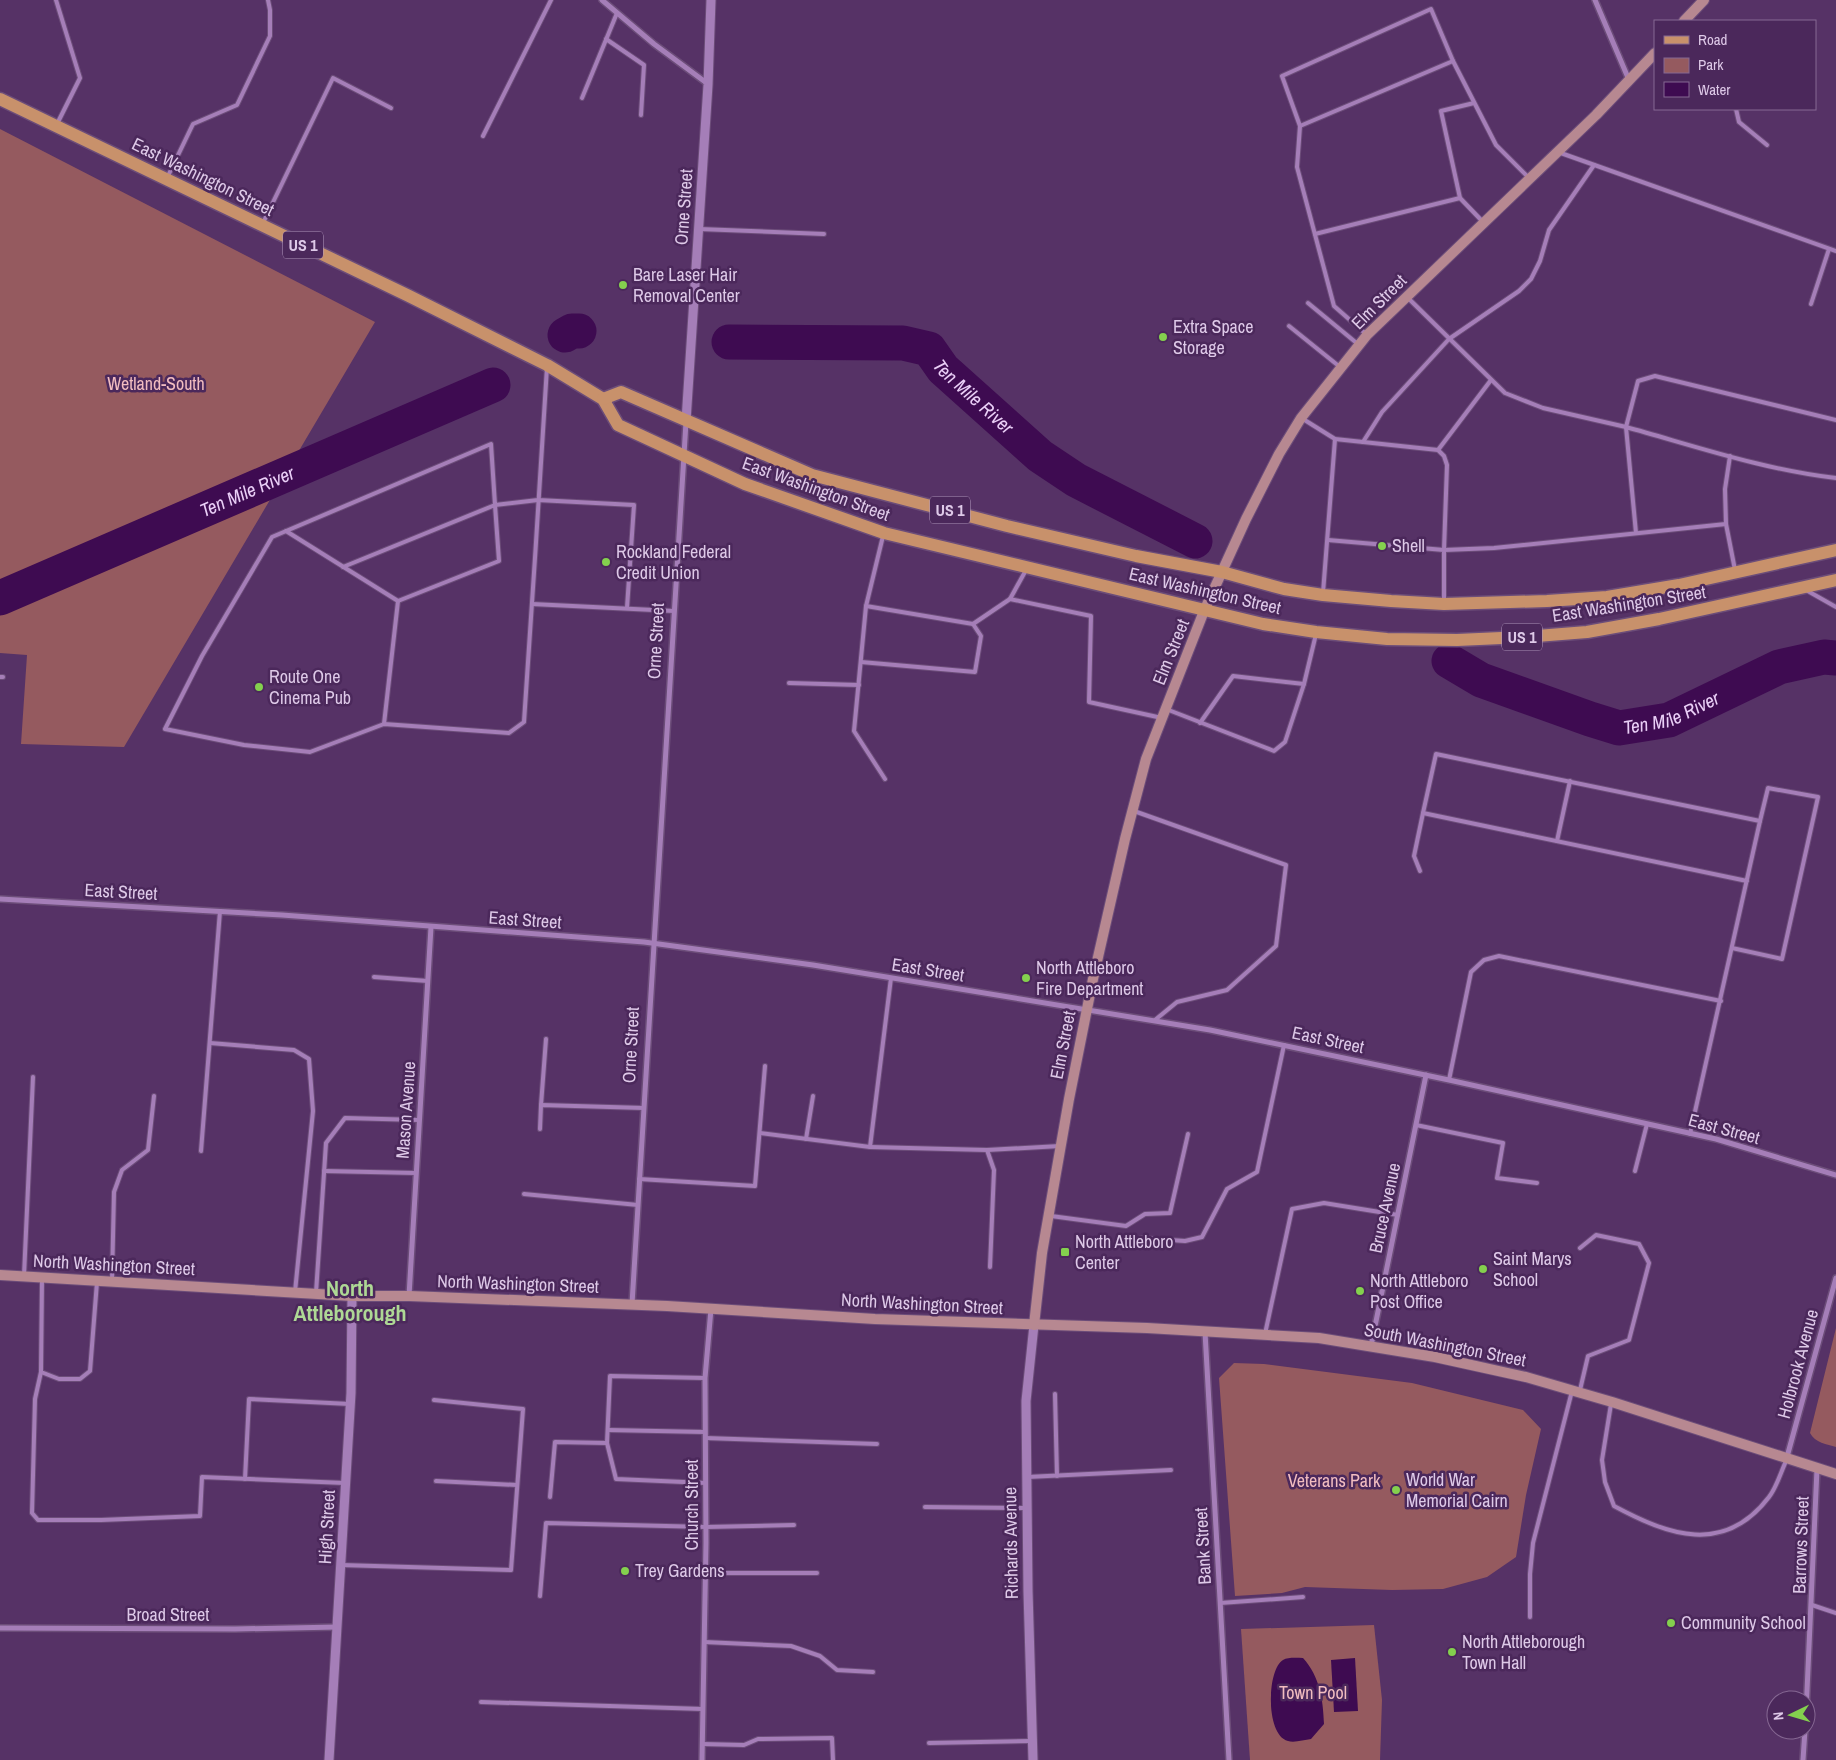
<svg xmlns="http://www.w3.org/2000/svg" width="1836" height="1760" font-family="'Archivo Narrow',sans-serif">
<rect width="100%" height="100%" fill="#563266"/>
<g fill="#955a5f">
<polygon points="0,129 375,322 124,747 21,744 27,655 0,653"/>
<path d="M1836 1328V1447C1827 1444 1815 1443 1810 1433Z"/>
<polygon points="1234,1363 1264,1364 1412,1383 1523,1410 1541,1429 1526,1495 1516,1557 1487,1577 1443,1589 1392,1590 1305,1587 1282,1593 1235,1596 1219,1378"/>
<polygon points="1374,1625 1382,1700 1380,1760 1250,1760 1241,1629"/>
</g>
<g fill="#3e0b51">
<path d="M1303 1658C1320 1677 1323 1699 1324 1724L1311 1739C1304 1740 1294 1743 1288 1741 1265 1735 1267 1669 1283 1660 1288 1657 1297 1658 1303 1658Z"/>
<polygon points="1355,1658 1358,1711 1334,1712 1331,1660"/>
</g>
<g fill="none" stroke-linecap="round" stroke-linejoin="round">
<g stroke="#3e0b51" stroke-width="35">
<polyline points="565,335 572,331 579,331"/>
<path id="s1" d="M729 342 903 343 929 349 943 369 1040 456 1076 480 1195 541"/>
<path id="s2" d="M0 598 493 385"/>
<path id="s3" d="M1449 661 1481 680 1590 719 1619 728 1669 720 1779 667 1824 657 1836 658"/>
</g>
<g stroke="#6c4d79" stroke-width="6">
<g id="service">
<polyline points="56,0 80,78 57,124"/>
<polyline points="606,39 644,65 641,115"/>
<polyline points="582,98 617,13"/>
<polyline points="1474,103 1441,111 1460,198 1484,223"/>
<polyline points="1736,109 1739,122 1767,145"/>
<polyline points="1300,126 1453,61"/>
<polyline points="483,136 551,0"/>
<polyline points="1558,152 1836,251"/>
<polyline points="167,178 193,124 237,105 270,36 270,10 268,0"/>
<polyline points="263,223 333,78 391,108"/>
<polyline points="699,229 824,234"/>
<polyline points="1315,234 1460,198"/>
<polyline points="1408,298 1505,393 1543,408 1626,427 1638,381 1655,376 1836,420"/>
<polyline points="1308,303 1359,345"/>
<polyline points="1811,304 1829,249"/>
<polyline points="1289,326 1340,367"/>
<polyline points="1366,334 1334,306 1297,167 1300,126 1282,76 1431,9 1453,61 1496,145 1528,177"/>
<path d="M547 367C540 485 532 604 524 722L509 733 384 724 310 752 244 745 165 729 202 656 272 537 491 444 495 505 538 500 634 505 627 608"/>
<polyline points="1303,419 1335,439 1438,450 1444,456 1447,465 1444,550 1494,548 1726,524"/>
<polyline points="1363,442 1382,412 1449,339 1519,291 1531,279 1540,261 1549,230 1594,165"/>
<polyline points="1438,450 1491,380"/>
<polyline points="1730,456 1725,489 1726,524 1735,570"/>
<polyline points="286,531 398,601 384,724"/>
<path d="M1636 533 1626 427C1695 446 1765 470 1836 478"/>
<polyline points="883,536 866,606 973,624 1010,599 1091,616 1089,702 1162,718"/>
<polyline points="1328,540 1444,550 1444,601"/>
<polyline points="343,567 495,505 499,561 398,601"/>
<polyline points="1806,590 1836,607"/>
<polyline points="1323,593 1335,439"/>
<polyline points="1010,599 1026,570"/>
<polyline points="532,604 674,611"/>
<polyline points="866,606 854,731 885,779"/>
<polyline points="861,662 975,672 981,636 973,624"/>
<polyline points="0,677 3,677"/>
<polyline points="789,683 859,685"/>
<polyline points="1166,709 1274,751 1285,742 1304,684 1316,634"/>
<polyline points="1200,723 1233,676 1304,684"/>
<polyline points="1134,811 1286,865 1276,946 1227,990 1177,1002 1155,1020"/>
<polyline points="1557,841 1570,781"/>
<polyline points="1420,871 1414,856 1423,813"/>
<polyline points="1732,948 1782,959 1818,797 1768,788 1760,821"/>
<polyline points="374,977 428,981"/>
<polyline points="210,1043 294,1050 309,1059 313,1111 295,1292"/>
<polyline points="1449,1080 1471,972 1484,960 1499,956 1721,1001"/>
<polyline points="541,1105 546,1039"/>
<polyline points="1416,1125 1503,1143 1497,1178 1537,1183"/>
<polyline points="540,1129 541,1105 644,1108"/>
<polyline points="760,1133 870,1147 891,978"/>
<polyline points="1690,1134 1760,821 1436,754 1423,813 1747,881"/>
<polyline points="806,1139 813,1096"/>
<polyline points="870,1147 987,1150 994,1170 990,1267"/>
<polyline points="987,1150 1060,1146"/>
<polyline points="201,1151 220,911"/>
<polyline points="324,1171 416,1173"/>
<polyline points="1635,1171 1647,1124"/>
<polyline points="639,1179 755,1186 765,1066"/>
<polyline points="524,1194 638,1205"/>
<polyline points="1051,1216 1126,1226 1145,1214 1170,1213 1188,1134"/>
<polyline points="1141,1238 1185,1241 1202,1237 1227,1189 1257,1172 1284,1045"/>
<polyline points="24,1276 33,1077"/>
<polyline points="42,1279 41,1372 59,1379 80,1379 90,1371 97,1282"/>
<polyline points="112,1281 114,1192 122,1170 148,1150 154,1096"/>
<polyline points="316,1293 326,1143 345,1118 419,1120"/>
<polyline points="1265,1334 1292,1209 1324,1203 1398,1215"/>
<polyline points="41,1372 35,1399 32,1513 38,1520 101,1520 200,1516 202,1477 345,1483"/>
<polyline points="1580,1390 1588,1356 1629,1340 1649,1263 1639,1244 1596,1235 1580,1248"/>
<polyline points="1055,1394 1057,1476"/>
<path d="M1611 1404 1602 1460 1605 1482 1614 1506C1668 1535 1724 1556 1769 1497 1777 1487 1781 1471 1787 1459"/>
<polyline points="608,1430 705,1432"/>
<polyline points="705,1438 877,1444"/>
<polyline points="607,1443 616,1479 706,1483"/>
<polyline points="1027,1477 1171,1470"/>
<polyline points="245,1479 249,1399 350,1404"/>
<polyline points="436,1481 517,1485"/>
<polyline points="550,1497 555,1442 607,1443 610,1376 705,1378"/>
<polyline points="925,1507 1027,1508"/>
<polyline points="341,1565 511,1570 523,1409 434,1400"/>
<polyline points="705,1573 817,1573"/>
<polyline points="540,1596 546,1523 706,1527 794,1525"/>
<polyline points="1220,1603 1303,1597"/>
<polyline points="1812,1605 1836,1613"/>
<polyline points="1530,1617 1530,1574 1533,1543 1572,1391"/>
<polyline points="704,1642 791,1646 820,1656 837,1670 873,1672"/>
<polyline points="481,1702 703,1709"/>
<polyline points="929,1743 1032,1741"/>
<polyline points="702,1744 744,1745 758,1739 832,1738 833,1760"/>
</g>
</g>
<g stroke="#6c4d79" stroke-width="8">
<g id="minor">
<polyline points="602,0 654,44 708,84"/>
<polyline points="1595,0 1629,80"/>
<polyline points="0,899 282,915 644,942 813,965 1210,1030 1449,1080 1716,1139 1836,1175"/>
<polyline points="409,1296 431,927"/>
<polyline points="632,1304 686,422"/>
<polyline points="1205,1332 1229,1760"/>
<polyline points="1371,1346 1426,1075"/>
<polyline points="1787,1457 1836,1278"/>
<polyline points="0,1628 235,1629 337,1627"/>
<polyline points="1806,1713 1817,1469"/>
<polyline points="702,1760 706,1543 705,1378 711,1309"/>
<polyline points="1803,1760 1805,1730"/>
</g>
</g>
<g stroke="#6c4d79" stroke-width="11">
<g id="tertiary">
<polyline points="686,421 708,85 711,0"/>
<polyline points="329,1760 351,1393 352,1296"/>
<polyline points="1033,1760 1028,1591 1026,1401 1034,1325"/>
</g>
</g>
<g stroke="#6c4d79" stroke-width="12">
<g id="secondary">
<polyline points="1684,21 1704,0"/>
<polyline points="0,1275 352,1296 409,1296 667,1306 875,1319 1147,1328 1319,1338 1435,1357 1526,1377 1612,1402 1836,1474"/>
<polyline points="1034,1325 1042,1253 1069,1099 1093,979 1125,839 1146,759 1204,611 1246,519 1279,454 1301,418 1367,335 1596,115 1655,53"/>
</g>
</g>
<g stroke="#6c4d79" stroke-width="15">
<g id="primary">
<polyline points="0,99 409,296 547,365 603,399 618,425 745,484 884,533 1263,624 1316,632 1387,639 1457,640 1524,637 1587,632 1659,619 1836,580"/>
<polyline points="603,399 621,392 812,475 1007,526 1136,556 1222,572 1284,589 1323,595 1391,601 1444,604 1547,601 1607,597 1679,585 1836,550"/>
</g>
</g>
<use href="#service" stroke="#a57eb8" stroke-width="4"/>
<use href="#minor" stroke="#a57eb8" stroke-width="5"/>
<use href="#tertiary" stroke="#a57eb8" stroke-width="9"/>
<use href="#secondary" stroke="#b78891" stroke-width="10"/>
<use href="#primary" stroke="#c8916b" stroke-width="12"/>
</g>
<g fill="#84d04e" stroke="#4b285b" stroke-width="2">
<circle cx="623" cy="285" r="5"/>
<circle cx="1163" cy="337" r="5"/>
<circle cx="1382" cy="546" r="5"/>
<circle cx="606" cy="562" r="5"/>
<circle cx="259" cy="687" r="5"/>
<circle cx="1026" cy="978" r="5"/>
<rect x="1060" y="1247" width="10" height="10" rx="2.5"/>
<circle cx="1483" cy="1269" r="5"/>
<circle cx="1360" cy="1291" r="5"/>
<circle cx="1396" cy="1490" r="5"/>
<circle cx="625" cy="1571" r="5"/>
<circle cx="1671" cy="1623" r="5"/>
<circle cx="1452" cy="1652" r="5"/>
</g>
<g text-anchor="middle" stroke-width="5" stroke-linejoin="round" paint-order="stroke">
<g fill="#4b285b" stroke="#b299be" stroke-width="1">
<rect x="283" y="231.5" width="40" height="27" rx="4"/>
<rect x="930" y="496.5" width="40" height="27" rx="4"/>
<rect x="1502" y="623.5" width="40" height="27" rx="4"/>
</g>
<g font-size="16" font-weight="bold" fill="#dec9e8">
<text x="303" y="251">US 1</text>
<text x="950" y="516">US 1</text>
<text x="1522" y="643">US 1</text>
</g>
<g font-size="18" fill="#dec9e8" stroke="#4b285b">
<text transform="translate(203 177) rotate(26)" y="6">East Washington Street</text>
<text transform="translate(684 207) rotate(-86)" y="6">Orne Street</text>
<text transform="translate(1379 302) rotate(-45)" y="6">Elm Street</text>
<text transform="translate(816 489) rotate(20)" y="6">East Washington Street</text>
<text transform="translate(1205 591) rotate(13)" y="6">East Washington Street</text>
<text transform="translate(1629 604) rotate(-9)" y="6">East Washington Street</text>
<text transform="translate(656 641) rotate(-87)" y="6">Orne Street</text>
<text transform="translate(1171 652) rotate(-68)" y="6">Elm Street</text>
<text transform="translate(121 892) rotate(3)" y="6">East Street</text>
<text transform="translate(525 920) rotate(4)" y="6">East Street</text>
<text transform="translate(928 970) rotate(9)" y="6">East Street</text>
<text transform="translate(1328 1040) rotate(12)" y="6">East Street</text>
<text transform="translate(631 1045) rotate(-87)" y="6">Orne Street</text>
<text transform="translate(1063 1045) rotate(-79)" y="6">Elm Street</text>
<text transform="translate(406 1110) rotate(-86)" y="6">Mason Avenue</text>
<text transform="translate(1724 1129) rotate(15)" y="6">East Street</text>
<text transform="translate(1385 1208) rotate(-78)" y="6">Bruce Avenue</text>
<text transform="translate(114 1265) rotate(3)" y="6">North Washington Street</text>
<text transform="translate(518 1284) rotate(2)" y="6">North Washington Street</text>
<text transform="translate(922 1304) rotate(3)" y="6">North Washington Street</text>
<text transform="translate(1445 1345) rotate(11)" y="6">South Washington Street</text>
<text transform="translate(1798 1364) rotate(-75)" y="6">Holbrook Avenue</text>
<text transform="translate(692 1505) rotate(-90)" y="6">Church Street</text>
<text transform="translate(327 1527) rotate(-87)" y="6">High Street</text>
<text transform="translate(1011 1543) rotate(-91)" y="6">Richards Avenue</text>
<text transform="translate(1801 1545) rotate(-88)" y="6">Barrows Street</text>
<text transform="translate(1203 1546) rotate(-93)" y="6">Bank Street</text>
<text x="168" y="1621">Broad Street</text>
</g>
<g font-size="18" fill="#dec9e8" stroke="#4b285b" text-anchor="start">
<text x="633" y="281">Bare Laser Hair<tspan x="633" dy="21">Removal Center</tspan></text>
<text x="1173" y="333">Extra Space<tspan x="1173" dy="21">Storage</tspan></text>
<text x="1392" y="552">Shell</text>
<text x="616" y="558">Rockland Federal<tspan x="616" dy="21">Credit Union</tspan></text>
<text x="269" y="683">Route One<tspan x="269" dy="21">Cinema Pub</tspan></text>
<text x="1036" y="974">North Attleboro<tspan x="1036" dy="21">Fire Department</tspan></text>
<text x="1075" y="1248">North Attleboro<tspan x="1075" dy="21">Center</tspan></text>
<text x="1493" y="1265">Saint Marys<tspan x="1493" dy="21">School</tspan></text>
<text x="1370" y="1287">North Attleboro<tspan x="1370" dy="21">Post Office</tspan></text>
<text x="1406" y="1486">World War<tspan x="1406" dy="21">Memorial Cairn</tspan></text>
<text x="635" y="1577">Trey Gardens</text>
<text x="1681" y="1629">Community School</text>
<text x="1462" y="1648">North Attleborough<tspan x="1462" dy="21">Town Hall</tspan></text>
</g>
<g font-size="18" fill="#f2bdc0" stroke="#4b285b">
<text x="156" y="390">Wetland-South</text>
<text x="1334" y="1487">Veterans Park</text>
<text x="1313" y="1699">Town Pool</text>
</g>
<g font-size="19" font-style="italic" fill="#eacff7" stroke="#4b285b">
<text dy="7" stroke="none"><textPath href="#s1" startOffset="266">Ten Mile River</textPath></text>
<text dy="7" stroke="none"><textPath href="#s2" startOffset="269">Ten Mile River</textPath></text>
<text dy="7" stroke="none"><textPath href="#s3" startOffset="238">Ten Mile River</textPath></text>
</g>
<g font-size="22" font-weight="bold" fill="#aed895" stroke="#4b285b">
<text x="350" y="1296">North<tspan x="350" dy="25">Attleborough</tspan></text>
</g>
</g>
<rect x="1654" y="20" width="162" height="90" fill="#4b285b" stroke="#866893"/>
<rect x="1664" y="36" width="25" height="8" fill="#c8916b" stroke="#866893"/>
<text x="1698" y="45" font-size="15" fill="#dec9e8">Road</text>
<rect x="1664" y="58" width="25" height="15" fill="#955a5f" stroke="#866893"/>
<text x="1698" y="70" font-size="15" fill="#dec9e8">Park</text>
<rect x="1664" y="82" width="25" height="15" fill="#3e0b51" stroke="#866893"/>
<text x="1698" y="95" font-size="15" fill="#dec9e8">Water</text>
<g transform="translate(1791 1715) rotate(265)"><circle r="24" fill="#4b285b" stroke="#866893"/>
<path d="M0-4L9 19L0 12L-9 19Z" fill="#84d04e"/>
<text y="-8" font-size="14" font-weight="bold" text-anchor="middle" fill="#dec9e8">N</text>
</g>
</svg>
